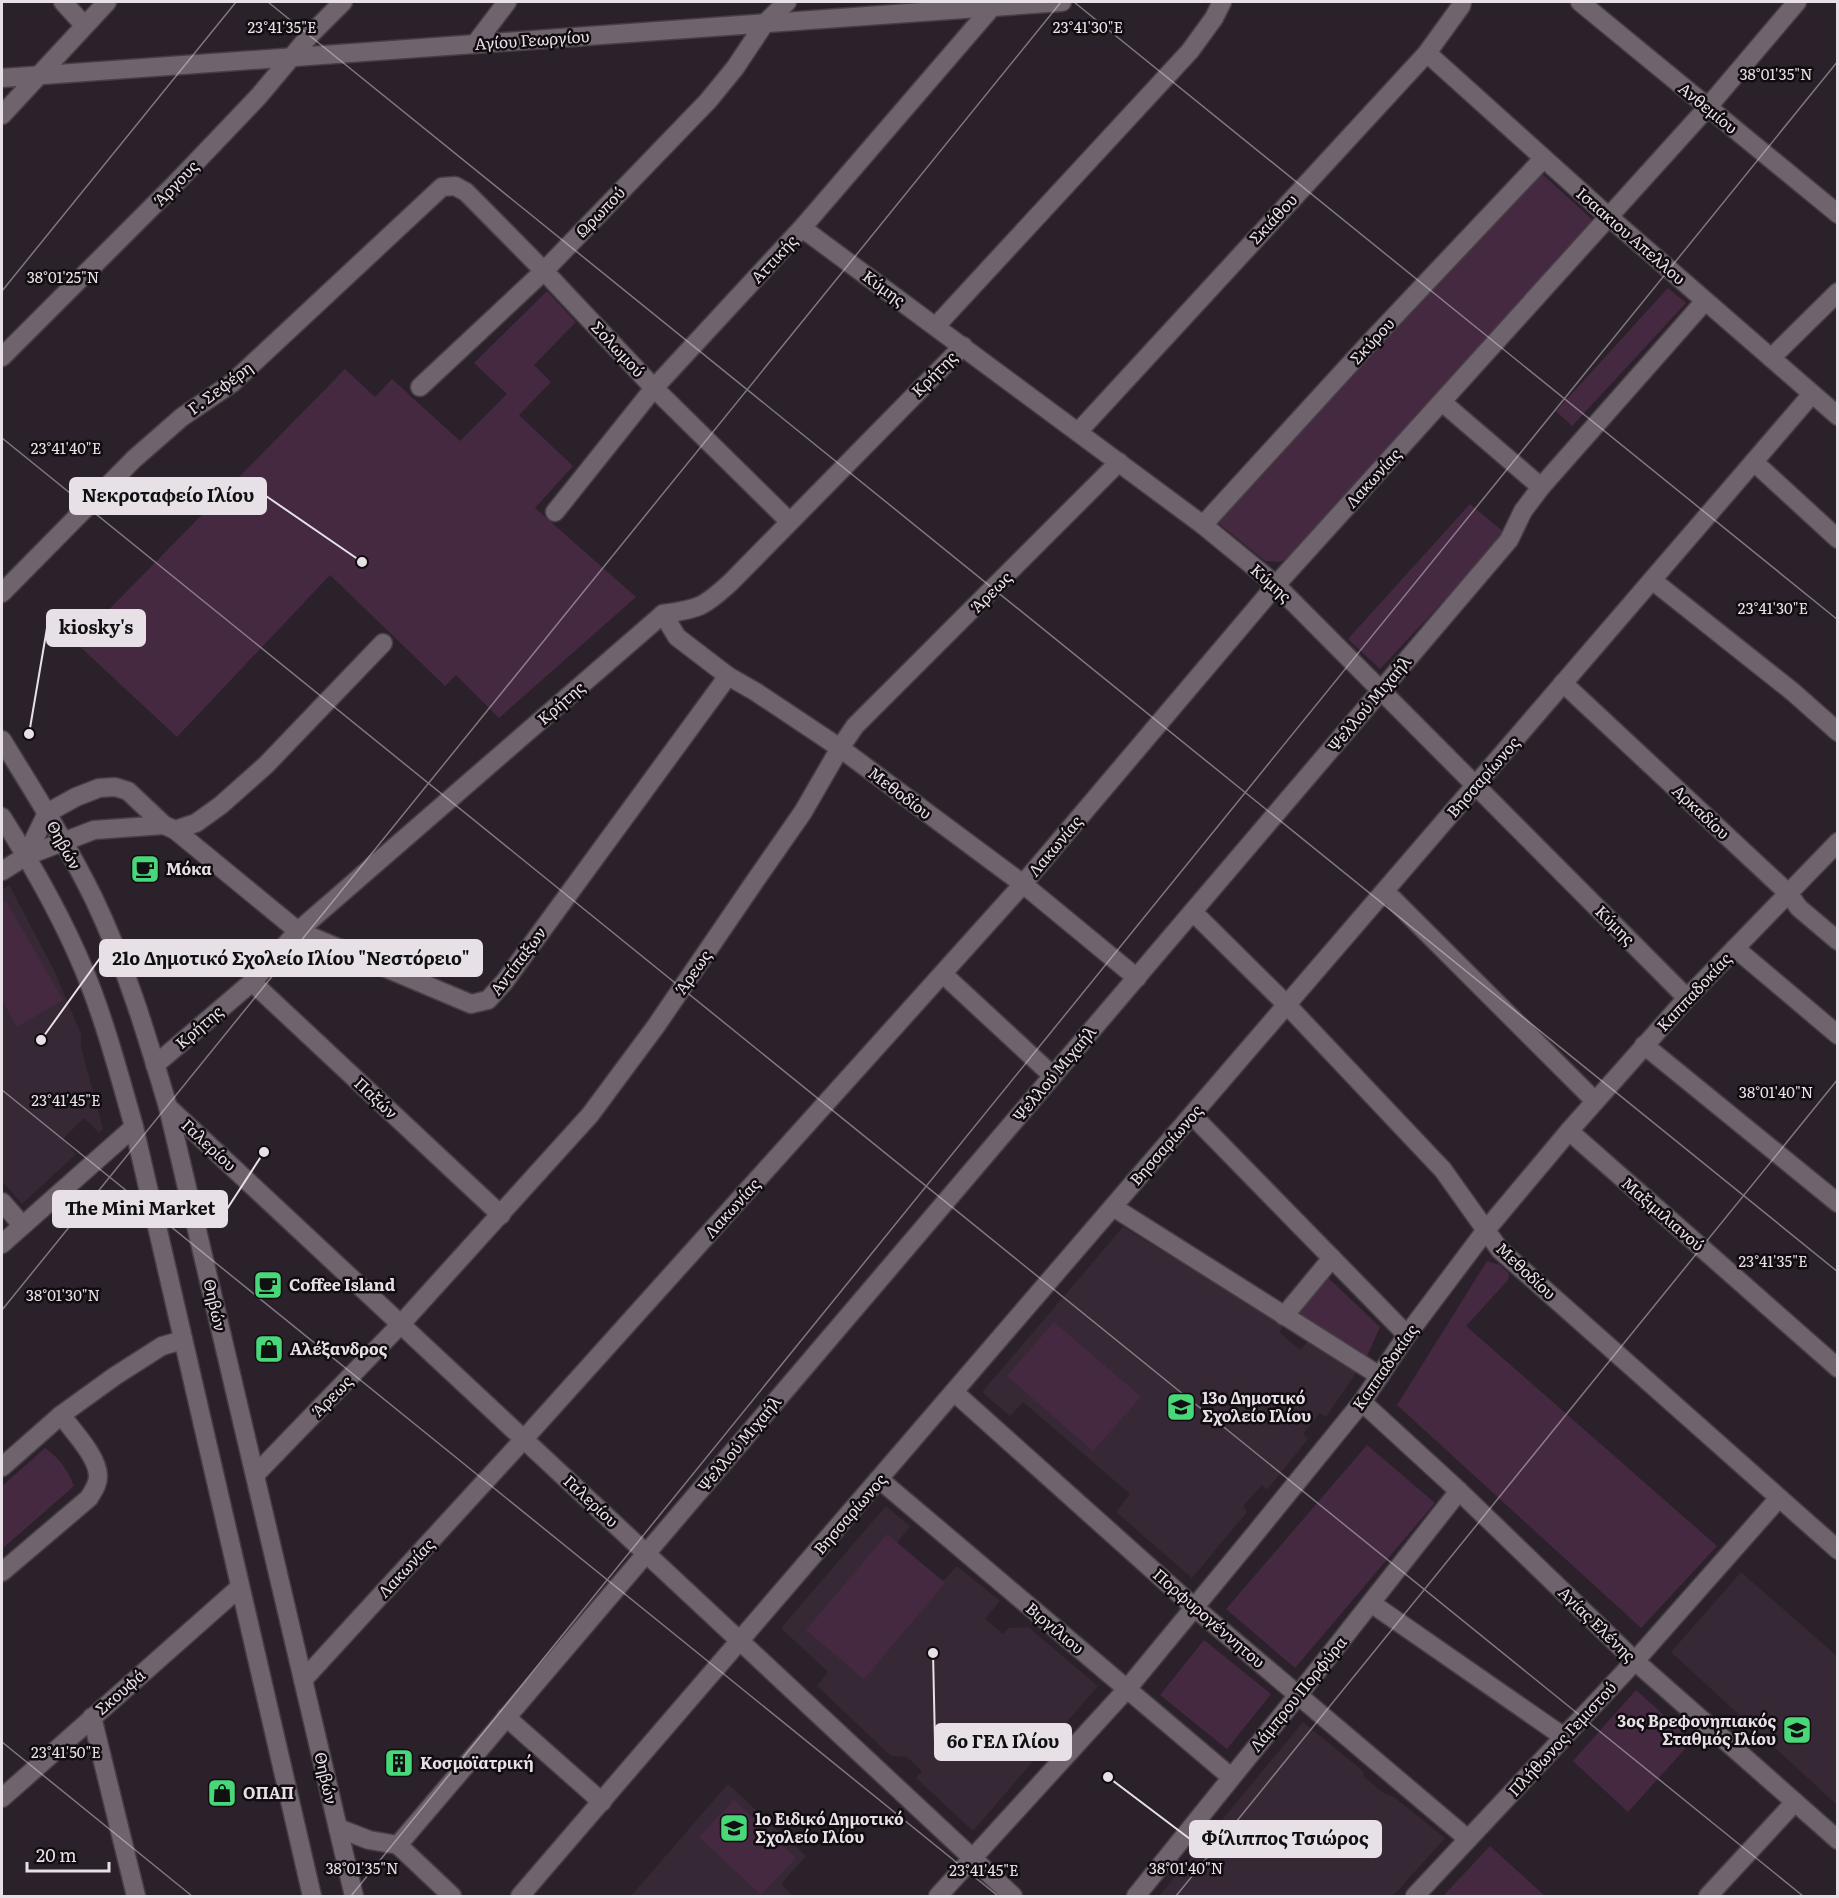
<svg xmlns="http://www.w3.org/2000/svg" width="1839" height="1898" font-family="Literata,serif">
<rect width="100%" height="100%" fill="#2b212a"/>
<g fill="#372835">
<polygon points="9,885 54,970 81,1034 81,1047 103,1129 99,1133 84,1118 63,1139 76,1154 22,1204 2,1181 2,890"/>
<polygon points="1123,1227 1285,1325 1279,1332 1300,1350 1309,1340 1358,1370 1326,1417 1320,1413 1303,1434 1308,1439 1267,1490 1262,1485 1243,1506 1247,1512 1192,1578 1116,1512 1130,1494 1023,1402 1010,1416 982,1392"/>
<polygon points="886,1506 910,1526 897,1543 943,1581 957,1566 1000,1601 985,1619 1003,1634 1009,1628 1028,1627 1098,1686 973,1831 916,1778 922,1771 907,1757 891,1756 817,1686 828,1672 781,1628"/>
<polygon points="1741,1572 1837,1656 1837,1805 1671,1652"/>
<polygon points="1303,1722 1363,1771 1364,1777 1385,1794 1394,1797 1445,1838 1393,1896 1159,1896"/>
<polygon points="728,1784 806,1856 781,1884 793,1896 631,1896"/>
</g>
<g fill="#442941">
<polygon points="1539,171 1596,223 1293,556 1280,562 1265,561 1217,522"/>
<polygon points="1668,288 1686,303 1572,426 1556,411"/>
<polygon points="547,291 576,322 534,365 551,382 519,415 573,466 535,508 636,597 499,718 456,675 445,686 330,575 177,737 76,643 345,369 375,397 392,379 460,441 507,394 474,363"/>
<polygon points="1470,504 1506,534 1380,669 1348,639"/>
<polygon points="6,901 63,1000 17,1027 2,1000 2,903"/>
<polygon points="1487,1261 1500,1265 1509,1274 1508,1280 1466,1326 1717,1546 1641,1628 1397,1405"/>
<polygon points="1325,1275 1380,1327 1366,1358 1294,1311"/>
<polygon points="1054,1322 1141,1397 1093,1451 1007,1376"/>
<polygon points="1367,1445 1435,1503 1295,1668 1226,1609"/>
<path d="M45 1448C60 1459 67 1469 74 1486L2 1549V1486Z"/>
<polygon points="887,1534 945,1583 864,1679 806,1630"/>
<polygon points="1204,1640 1271,1694 1227,1749 1160,1695"/>
<polygon points="1636,1690 1692,1741 1628,1812 1573,1761"/>
<polygon points="734,1800 796,1858 761,1895 699,1837"/>
<polygon points="1490,1846 1545,1896 1443,1896"/>
</g>
<g fill="none" stroke-linecap="round" stroke-linejoin="round">
<g stroke="#463d45" stroke-width="21">
<g id="street">
<polyline points="63,2 84,25"/>
<polyline points="1580,2 1838,214"/>
<polyline points="475,44 507,2"/>
<polyline points="1427,53 1609,217 1838,416"/>
<polyline points="2,115 107,2"/>
<polyline points="802,228 1203,525 1276,585 1687,998"/>
<polyline points="936,326 1190,51 1214,18 1222,2"/>
<polyline points="2,357 175,184 258,97 311,34 343,2"/>
<polyline points="1771,358 1838,292"/>
<polyline points="420,387 544,271 708,101 735,68 765,23 787,2"/>
<polyline points="1442,402 1541,487"/>
<polyline points="1078,432 1427,53 1461,6 1462,2"/>
<polyline points="1754,462 1838,539"/>
<polyline points="555,512 654,388 802,228 993,6"/>
<polyline points="1203,525 1372,340 1543,159"/>
<polyline points="1652,580 1793,692 1838,732"/>
<polyline points="2,593 134,459 182,417 232,383 442,187 455,186 466,192 544,271 654,388 789,521"/>
<polyline points="663,614 677,637 728,676 756,692 840,748 1023,884 1137,978"/>
<polyline points="1563,683 1788,893 1799,908 1838,941"/>
<polyline points="175,830 196,823 221,805 266,765 383,643"/>
<polyline points="26,856 47,813 76,797 99,788 115,787 128,791 164,825 175,830 298,931 471,1004 488,1000 505,981 728,676"/>
<polyline points="2,871 26,856 94,830 164,825"/>
<polyline points="1385,891 1595,1101"/>
<polyline points="1193,912 1287,1005 1443,1170 1500,1250 1838,1550"/>
<polyline points="1735,948 1838,1035"/>
<polyline points="943,974 1053,1076"/>
<polyline points="252,982 501,1215"/>
<polyline points="1644,1045 1838,1203"/>
<path d="M155 1065 252 982 298 931 663 614C699 609 704 607 731 582L963 346"/>
<polyline points="168,1107 1013,1896"/>
<polyline points="1192,1115 1407,1335"/>
<polyline points="1569,1131 1838,1368"/>
<polyline points="2,1202 22,1225"/>
<polyline points="1113,1207 1380,1376"/>
<polyline points="2,1244 134,1127"/>
<polyline points="1284,1316 1332,1258"/>
<polyline points="954,1392 1194,1607 1468,1839"/>
<polyline points="1362,1402 1459,1491 1635,1661 1838,1840"/>
<polyline points="2,1467 61,1415 115,1376 162,1346 183,1340"/>
<polyline points="255,1475 401,1324 590,1115 656,1026 755,881 803,812 840,748 855,726 1119,462"/>
<polyline points="879,1479 1231,1777"/>
<path d="M2 1572 89 1498C93 1491 98 1485 98 1476 98 1457 73 1431 61 1415"/>
<polyline points="1371,1603 1564,1737"/>
<polyline points="303,1680 524,1439 1023,884 1276,585 1707,108 1797,2"/>
<polyline points="92,1717 136,1896"/>
<polyline points="506,1717 602,1802"/>
<polyline points="2,1798 240,1587"/>
<polyline points="338,1828 369,1840 398,1845"/>
<polyline points="398,1845 1509,540 1523,511 1541,487 1705,301"/>
<polyline points="398,1845 452,1896"/>
<polyline points="520,1896 1812,394"/>
<polyline points="1136,1896 1299,1694 1459,1491"/>
<polyline points="1415,1896 1635,1661 1779,1498"/>
<polyline points="1708,1896 1795,1802"/>
</g>
</g>
<g stroke="#463d45" stroke-width="21">
<g id="secondary">
<polyline points="2,78 1062,2"/>
<path d="M2 740C34 792 67 844 94 899 126 966 147 1036 168 1107L354 1896"/>
<path d="M2 817C33 866 62 917 84 970 105 1021 119 1074 134 1127L312 1896"/>
<polyline points="938,1896 1127,1689 1250,1540 1362,1402 1407,1335 1486,1230 1569,1131 1687,998 1838,842"/>
</g>
</g>
<use href="#street" stroke="#6f636d" stroke-width="18"/>
<use href="#secondary" stroke="#6f636d" stroke-width="18"/>
</g>
<path fill="none" stroke="#e7e0e6" stroke-width="1.5" stroke-opacity="0.45" d="M268 2 1838 1272M1074 2 1838 620M2 291 236 2M2 438 1803 1896M2 1090 998 1896M2 1310 1061 2M2 1742 192 1896M351 1896 1838 61M1176 1896 1838 1079"/>
<defs>
<g id="cafe-square" transform="scale(1.5)"><rect x="-9" y="-9" width="18" height="18" rx="4" fill="#48d779" stroke="#110c10"/><path d="M-5.5-4.5H6V0H3Q3 3.5 0 3.5H-2.5Q-5.5 3.5-5.5 0ZM3-3.2v2h1.7v-2ZM-6 4.5H4V6H-6Z" fill="#111"/></g>
<g id="shop-square" transform="scale(1.5)"><rect x="-9" y="-9" width="18" height="18" rx="4" fill="#48d779" stroke="#110c10"/><path d="M-5-2.5h2.3a2.7 3.5 0 0 1 5.4 0H5L5.5 6h-11ZM-1.5-2.5h3a1.5 2.3 0 0 0-3 0Z" fill="#111"/></g>
<g id="school-square" transform="scale(1.5)"><rect x="-9" y="-9" width="18" height="18" rx="4" fill="#48d779" stroke="#110c10"/><path d="M0-5L7-2L0 1L-7-2ZM-4 1L0 2.5L4 1V4Q0 6-4 4Z" fill="#111"/></g>
<g id="building-square" transform="scale(1.5)"><rect x="-9" y="-9" width="18" height="18" rx="4" fill="#48d779" stroke="#110c10"/><path d="M-4-6H4V6H1V3H-1V6H-4ZM-2.5-4.3h1.7v1.8h-1.7ZM.8-4.3h1.7v1.8H.8ZM-2.5-1h1.7V.8h-1.7ZM.8-1h1.7V.8H.8Z" fill="#111"/></g>
</defs>
<g fill-rule="evenodd">
<use href="#cafe-square" x="145" y="869"/>
<use href="#cafe-square" x="268" y="1285"/>
<use href="#shop-square" x="269" y="1349"/>
<use href="#school-square" x="1181" y="1407"/>
<use href="#school-square" x="1797" y="1730"/>
<use href="#building-square" x="399" y="1763"/>
<use href="#shop-square" x="222" y="1793"/>
<use href="#school-square" x="734" y="1828"/>
</g>
<g text-anchor="middle" stroke-width="5" stroke-linejoin="round" paint-order="stroke">
<g font-size="16" fill="#e7e0e6" stroke="#110c10">
<text transform="translate(532 40) rotate(-4)" y="6">Αγίου Γεωργίου</text>
<text transform="translate(1708 108) rotate(39)" y="6">Ανθεμίου</text>
<text transform="translate(176 183) rotate(-46)" y="6">Άργους</text>
<text transform="translate(600 212) rotate(-46)" y="6">Ωρωπού</text>
<text transform="translate(1273 219) rotate(-47)" y="6">Σκιάθου</text>
<text transform="translate(1631 236) rotate(41)" y="6">Ισαακιου Απελλου</text>
<text transform="translate(774 259) rotate(-47)" y="6">Αττικής</text>
<text transform="translate(884 288) rotate(36)" y="6">Κύμης</text>
<text transform="translate(1372 341) rotate(-47)" y="6">Σκύρου</text>
<text transform="translate(618 349) rotate(47)" y="6">Σολωμού</text>
<text transform="translate(934 374) rotate(-45)" y="6">Κρήτης</text>
<text transform="translate(220 388) rotate(-37)" y="6">Γ. Σεφέρη</text>
<text transform="translate(1373 478) rotate(-48)" y="6">Λακωνίας</text>
<text transform="translate(1271 583) rotate(42)" y="6">Κύμης</text>
<text transform="translate(991 592) rotate(-45)" y="6">Άρεως</text>
<text transform="translate(561 703) rotate(-41)" y="6">Κρήτης</text>
<text transform="translate(1369 704) rotate(-50)" y="6">Ψελλού Μιχαήλ</text>
<text transform="translate(1483 777) rotate(-49)" y="6">Βησσαρίωνος</text>
<text transform="translate(900 793) rotate(37)" y="6">Μεθοδίου</text>
<text transform="translate(1701 812) rotate(43)" y="6">Αρκαδίου</text>
<text transform="translate(64 845) rotate(61)" y="6">Θηβών</text>
<text transform="translate(1055 846) rotate(-50)" y="6">Λακωνίας</text>
<text transform="translate(1615 925) rotate(45)" y="6">Κύμης</text>
<text transform="translate(518 961) rotate(-53)" y="6">Αντίπαξων</text>
<text transform="translate(693 972) rotate(-55)" y="6">Άρεως</text>
<text transform="translate(1694 992) rotate(-47)" y="6">Καππαδοκίας</text>
<text transform="translate(199 1027) rotate(-41)" y="6">Κρήτης</text>
<text transform="translate(1054 1074) rotate(-50)" y="6">Ψελλού Μιχαήλ</text>
<text transform="translate(376 1098) rotate(43)" y="6">Παξών</text>
<text transform="translate(209 1145) rotate(43)" y="6">Γαλερίου</text>
<text transform="translate(1166 1145) rotate(-49)" y="6">Βησσαρίωνος</text>
<text transform="translate(732 1208) rotate(-48)" y="6">Λακωνίας</text>
<text transform="translate(1663 1214) rotate(41)" y="6">Μαξιμιλιανού</text>
<text transform="translate(1526 1271) rotate(43)" y="6">Μεθοδίου</text>
<text transform="translate(215 1305) rotate(77)" y="6">Θηβών</text>
<text transform="translate(1385 1367) rotate(-55)" y="6">Καππαδοκίας</text>
<text transform="translate(332 1396) rotate(-46)" y="6">Άρεως</text>
<text transform="translate(739 1444) rotate(-50)" y="6">Ψελλού Μιχαήλ</text>
<text transform="translate(591 1501) rotate(43)" y="6">Γαλερίου</text>
<text transform="translate(850 1514) rotate(-49)" y="6">Βησσαρίωνος</text>
<text transform="translate(406 1568) rotate(-47)" y="6">Λακωνίας</text>
<text transform="translate(1209 1618) rotate(41)" y="6">Πορφυρογέννητου</text>
<text transform="translate(1597 1624) rotate(44)" y="6">Αγίας Ελένης</text>
<text transform="translate(1055 1628) rotate(40)" y="6">Βιργίλιου</text>
<text transform="translate(120 1692) rotate(-41)" y="6">Σκουφά</text>
<text transform="translate(1298 1694) rotate(-51)" y="6">Λάμπρου Πορφύρα</text>
<text transform="translate(1562 1739) rotate(-47)" y="6">Πλήθωνος Γεμιστού</text>
<text transform="translate(326 1778) rotate(77)" y="6">Θηβών</text>
</g>
<g font-size="16" font-weight="bold" fill="#e7e0e6" stroke="#110c10" text-anchor="start">
<text x="166" y="875">Μόκα</text>
<text x="289" y="1291">Coffee Island</text>
<text x="290" y="1355">Αλέξανδρος</text>
<text x="1202" y="1404">13ο Δημοτικό<tspan x="1202" dy="18">Σχολείο Ιλίου</tspan></text>
<text x="1776" y="1727" text-anchor="end">3ος Βρεφονηπιακός<tspan x="1776" dy="18">Σταθμός Ιλίου</tspan></text>
<text x="420" y="1769">Κοσμοϊατρική</text>
<text x="243" y="1799">ΟΠΑΠ</text>
<text x="755" y="1825">1ο Ειδικό Δημοτικό<tspan x="755" dy="18">Σχολείο Ιλίου</tspan></text>
</g>
</g>
<g font-size="15" text-anchor="middle" fill="#e7e0e6" stroke="#110c10" stroke-width="5" stroke-linejoin="round" paint-order="stroke">
<text x="282" y="33">23°41'35"E</text>
<text x="1088" y="33">23°41'30"E</text>
<text x="1776" y="80">38°01'35"N</text>
<text x="63" y="283">38°01'25"N</text>
<text x="66" y="454">23°41'40"E</text>
<text x="1773" y="614">23°41'30"E</text>
<text x="1776" y="1098">38°01'40"N</text>
<text x="66" y="1106">23°41'45"E</text>
<text x="1773" y="1267">23°41'35"E</text>
<text x="63" y="1301">38°01'30"N</text>
<text x="66" y="1758">23°41'50"E</text>
<text x="362" y="1874">38°01'35"N</text>
<text x="1186" y="1874">38°01'40"N</text>
<text x="984" y="1876">23°41'45"E</text>
</g>
<path fill="none" stroke="#e7e0e6" stroke-width="2" d="M362 562L266 496M29 734L47 628M41 1040L100 958M264 1152L227 1209M933 1653L935 1742M1108 1777L1190 1839"/>
<g fill="#e7e0e6" stroke="#110c10" stroke-width="2">
<circle cx="362" cy="562" r="6"/>
<circle cx="29" cy="734" r="6"/>
<circle cx="41" cy="1040" r="6"/>
<circle cx="264" cy="1152" r="6"/>
<circle cx="933" cy="1653" r="6"/>
<circle cx="1108" cy="1777" r="6"/>
</g>
<g fill="#e7e0e6" stroke="#e7e0e6" stroke-width="2">
<rect x="70" y="478" width="196" height="36" rx="6"/>
<rect x="47" y="610" width="98" height="36" rx="6"/>
<rect x="100" y="940" width="382" height="36" rx="6"/>
<rect x="53" y="1191" width="174" height="36" rx="6"/>
<rect x="935" y="1724" width="136" height="36" rx="6"/>
<rect x="1190" y="1821" width="191" height="36" rx="6"/>
</g>
<g font-size="18" text-anchor="middle" font-weight="bold" fill="#111">
<text x="168" y="502">Νεκροταφείο Ιλίου</text>
<text x="96" y="634">kiosky's</text>
<text x="291" y="965">21ο Δημοτικό Σχολείο Ιλίου "Νεστόρειο"</text>
<text x="140" y="1215">The Mini Market</text>
<text x="1003" y="1748">6ο ΓΕΛ Ιλίου</text>
<text x="1285" y="1845">Φίλιππος Τσιώρος</text>
</g>
<rect width="1839" height="1898" fill="none" stroke="#e7e0e6" stroke-width="6"/>
<path d="M27 1862v9h82v-9" fill="none" stroke="#e7e0e6" stroke-width="3"/>
<text x="36" y="1862" font-size="18" fill="#e7e0e6" stroke="#110c10" stroke-width="4.5" paint-order="stroke">20 m</text>
</svg>
